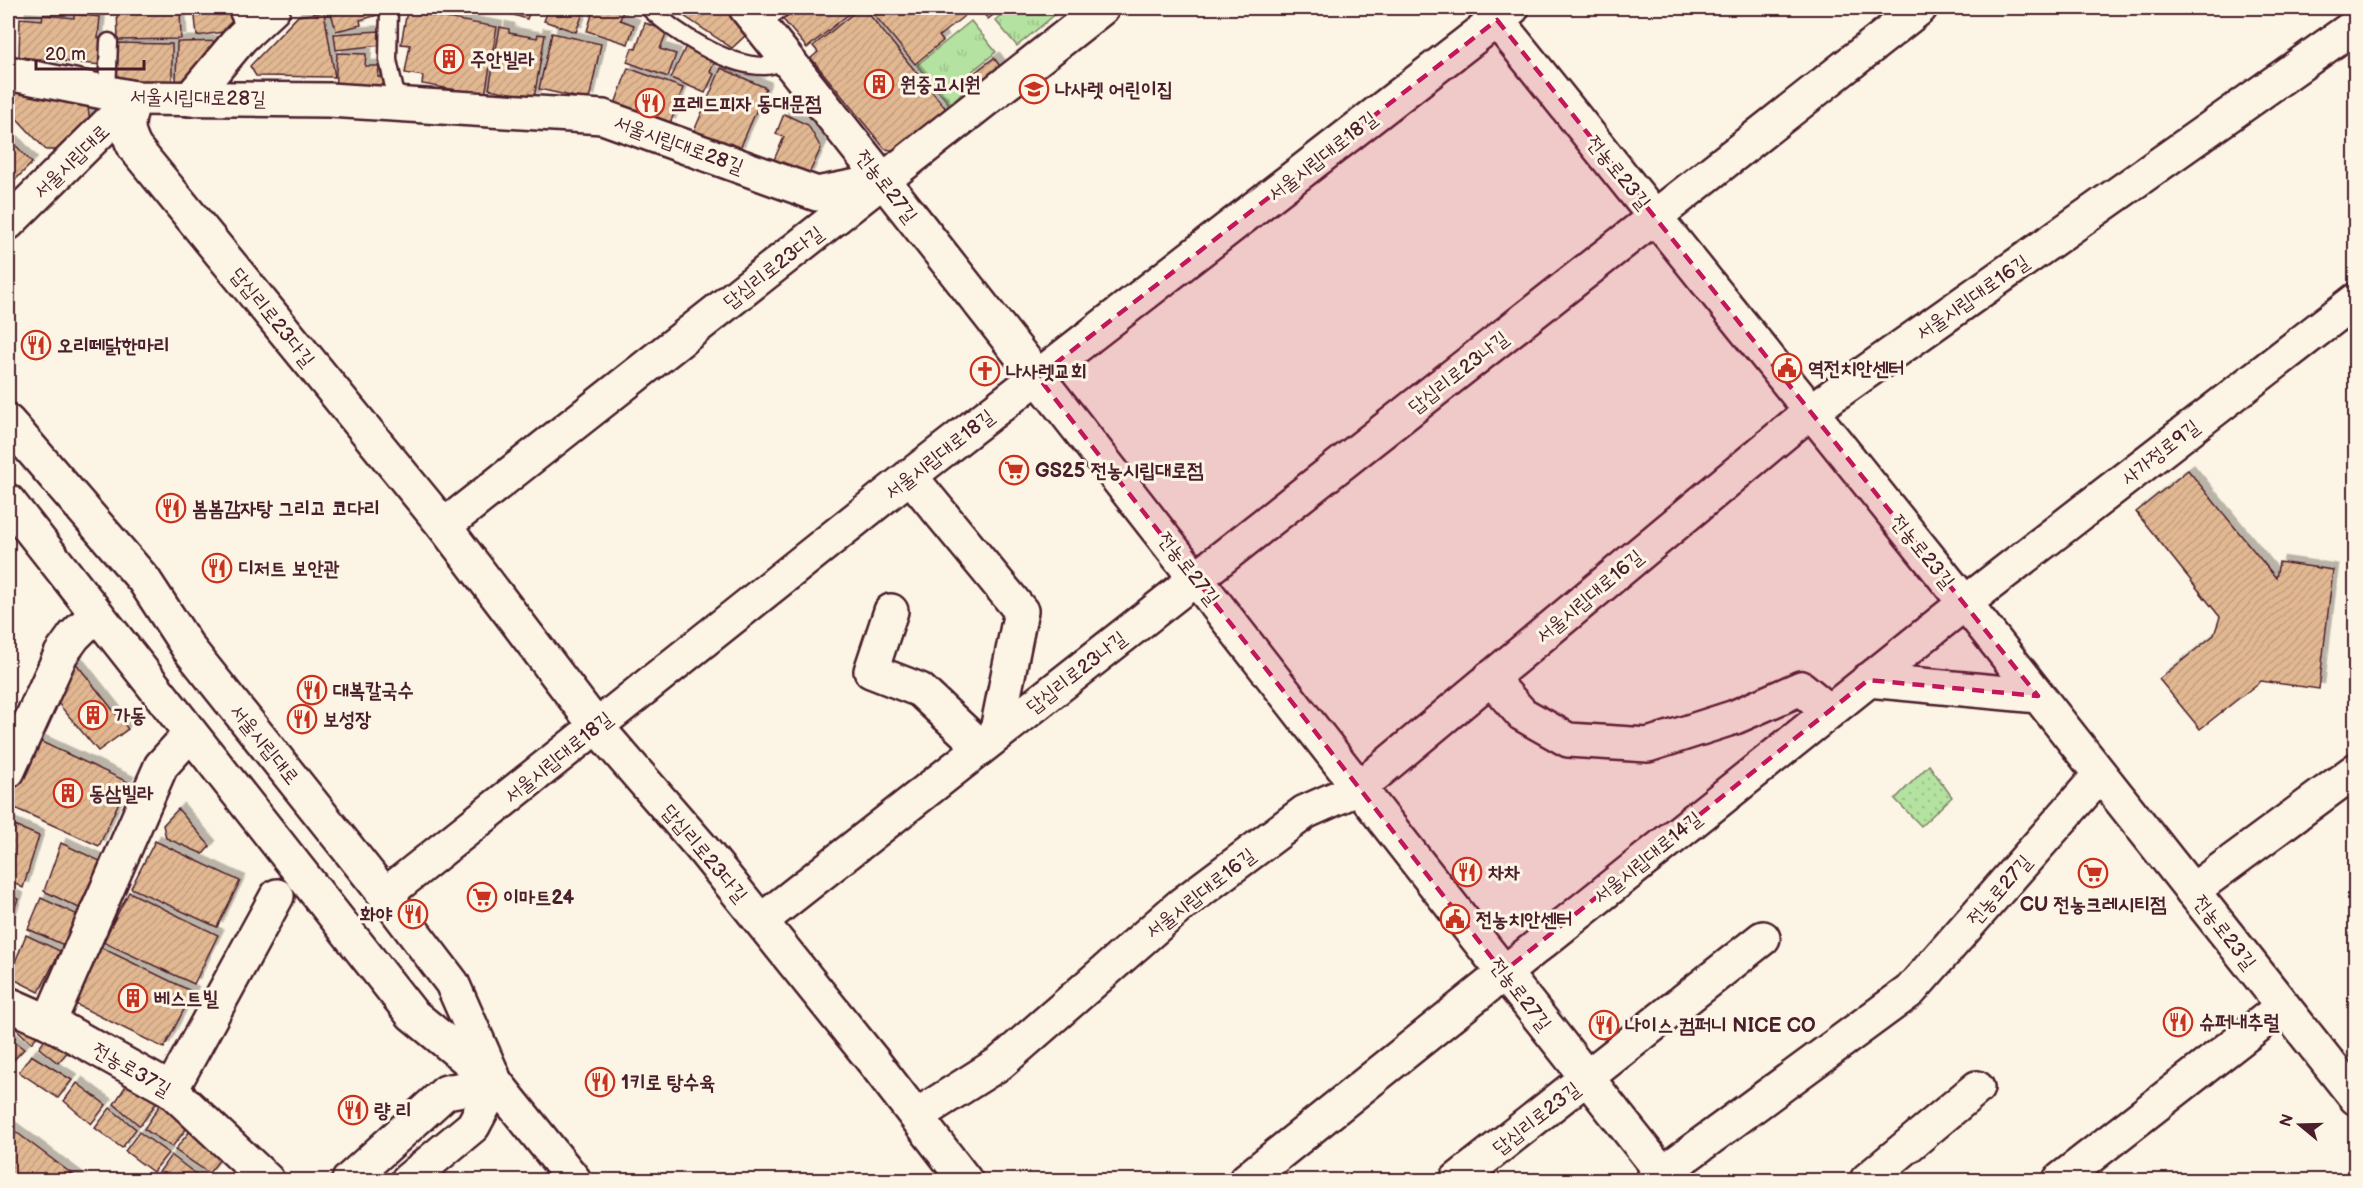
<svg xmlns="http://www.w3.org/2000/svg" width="2363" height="1188" font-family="'Balsamiq Sans','Poor Story',sans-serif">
<defs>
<pattern id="grass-tufts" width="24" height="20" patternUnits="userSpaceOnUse" patternTransform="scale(1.5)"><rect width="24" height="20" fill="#b4e2a0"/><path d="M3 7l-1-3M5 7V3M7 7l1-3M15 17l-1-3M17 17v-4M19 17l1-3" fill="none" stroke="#9cc18a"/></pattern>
<pattern id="park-dots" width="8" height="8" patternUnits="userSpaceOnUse" patternTransform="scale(1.5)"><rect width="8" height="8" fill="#b4e2a0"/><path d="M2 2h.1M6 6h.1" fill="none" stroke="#9cc18a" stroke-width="1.8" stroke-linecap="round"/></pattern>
<pattern id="building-hatch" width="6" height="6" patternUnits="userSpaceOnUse" patternTransform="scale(1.5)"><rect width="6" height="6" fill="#e2b892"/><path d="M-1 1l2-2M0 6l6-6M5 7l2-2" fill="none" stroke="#c39e7e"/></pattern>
<filter id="shadow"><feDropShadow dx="5.5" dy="-5.5" stdDeviation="0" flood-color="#0004"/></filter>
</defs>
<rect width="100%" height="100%" fill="#fcf5e5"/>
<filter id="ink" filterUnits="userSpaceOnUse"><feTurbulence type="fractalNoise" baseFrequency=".0167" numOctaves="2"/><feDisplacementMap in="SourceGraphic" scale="12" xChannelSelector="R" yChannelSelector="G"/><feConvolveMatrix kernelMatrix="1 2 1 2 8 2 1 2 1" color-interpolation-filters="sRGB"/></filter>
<g filter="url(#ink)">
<g fill="url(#grass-tufts)" stroke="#7f8066" stroke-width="1.5">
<polygon points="1010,8 1063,8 1017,46 995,20"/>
<polygon points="971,21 996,52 970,73 976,82 949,104 917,65"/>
</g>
<polygon fill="url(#park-dots)" stroke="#7f8066" stroke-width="1.5" points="1929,765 1952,797 1921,826 1895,799"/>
<g fill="url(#building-hatch)" stroke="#4a1f2b" stroke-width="1.5" filter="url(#shadow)">
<polygon points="117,8 180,8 181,39 118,40"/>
<polygon points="194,8 218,8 219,15 234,13 236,30 197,36"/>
<polygon points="335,8 384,8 385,13 360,20 361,25 336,31 331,13 336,12"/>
<polygon points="491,8 531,8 527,19"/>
<polygon points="549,8 585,8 576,32 544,21"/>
<polygon points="594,8 624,8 620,20 634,25 628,44 587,31"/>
<polygon points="672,8 732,8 747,34 732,48"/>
<polygon points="792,8 856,8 807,48 781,17"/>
<polygon points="860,8 864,8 947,110 898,151 885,149 811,58 818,52 813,46"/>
<polygon points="878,8 964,8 968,13 939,36 943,41 915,64 872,12"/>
<polygon points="979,8 1002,8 988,19"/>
<polygon points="407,11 497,27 485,95 422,84 423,76 405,73 410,45 401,44"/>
<polygon points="324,12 335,77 256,76 250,66 298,16"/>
<polygon points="74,14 100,17 98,38 104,39 102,65 19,57 20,18 42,20 43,15 74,18"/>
<polygon points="645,23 667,31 660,49 676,54 668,77 627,62 632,48 636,49"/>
<polygon points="500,27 509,29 509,33 537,38 538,34 545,35 534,98 489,89"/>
<polygon points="379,31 382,45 336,50 334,34"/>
<polygon points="552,33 601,44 589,100 539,89"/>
<polygon points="230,41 195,82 176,82 177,42"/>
<polygon points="114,43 172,44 172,82 114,82"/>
<polygon points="687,44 717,57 710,72 714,74 705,93 671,78"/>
<polygon points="337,53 366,54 365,66 379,66 378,77 385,78 384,95 335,94"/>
<polygon points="994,58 1000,66 979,82 973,74"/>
<polygon points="628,68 683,88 670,124 614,107"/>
<polygon points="721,68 766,88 739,151 694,131"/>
<polygon points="8,87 87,101 91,128 72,150 46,150 8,109"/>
<polygon points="784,114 808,125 821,148 808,176 773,162 784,137 776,134"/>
<polygon points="8,137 32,163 8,187"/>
<polygon points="2188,470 2276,578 2279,562 2333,570 2319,689 2261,681 2200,729 2159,679 2214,635 2220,617 2136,512"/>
<polygon points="75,662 128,729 98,751 57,702"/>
<polygon points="33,738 128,782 99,846 8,805"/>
<polygon points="178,809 210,846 203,854 166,838 163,825"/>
<polygon points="8,823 39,836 23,888 8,880"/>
<polygon points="155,841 240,881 217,927 131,888"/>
<polygon points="61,843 100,861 79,908 44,891"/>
<polygon points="129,892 218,935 194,984 103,942"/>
<polygon points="8,894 18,899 8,925"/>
<polygon points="41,898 78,915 64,945 28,929"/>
<polygon points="26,935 60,951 39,992 9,977"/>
<polygon points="100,947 193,992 164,1048 73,1003"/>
<polygon points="8,1021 45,1028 31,1043"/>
<polygon points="52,1030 74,1044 58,1063 39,1048"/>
<polygon points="8,1037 24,1049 9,1065 8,1063"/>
<polygon points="31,1055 72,1080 58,1098 19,1072"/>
<polygon points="129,1081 161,1096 140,1126 114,1104"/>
<polygon points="77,1083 106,1105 91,1124 64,1101"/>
<polygon points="163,1100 193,1120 172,1147 144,1129"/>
<polygon points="110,1108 136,1129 122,1148 95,1128"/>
<polygon points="196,1123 228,1149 209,1173 175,1150"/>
<polygon points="8,1126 80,1180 8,1180"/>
<polygon points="139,1132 168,1153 153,1172 125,1151"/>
<polygon points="171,1155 201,1178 199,1180 165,1180 157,1175"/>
</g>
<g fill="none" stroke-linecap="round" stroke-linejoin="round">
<g stroke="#4a1f2b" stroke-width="21">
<g id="lane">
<polyline points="236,8 247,32"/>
<polyline points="389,8 388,60 398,105"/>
<path d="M649 8C674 32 728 67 765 66 773 66 780 62 787 60"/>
<polyline points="759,24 782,8"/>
<polyline points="107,93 109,42"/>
</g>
</g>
<g stroke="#4a1f2b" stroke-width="38">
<g id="street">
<path d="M746 8C1057 396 1358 791 1668 1180"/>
<polyline points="1487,8 1965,603 2356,1098"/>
<polyline points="8,73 134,98 329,100 603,117 817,194 883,181"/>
<path d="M134 98C128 120 124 128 135 148L444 526 596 726 701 847 874 1062 965 1180"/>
<polyline points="190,99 241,38 273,8"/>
<polyline points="8,223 134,98"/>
<polyline points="910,476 1021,611 996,735"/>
<polyline points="444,526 1102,8"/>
<polyline points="891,611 871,671 920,690 981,747"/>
<polyline points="1490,678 1522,714 1568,740 1648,745 1735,717 1801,688 1829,711"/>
<polyline points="1868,680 2038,696"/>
<polyline points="8,771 61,654 74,636 96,614"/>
<polyline points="2192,891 2356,770"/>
<polyline points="385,895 910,476 1512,8"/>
<polyline points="761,921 1920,8"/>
<polyline points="8,1004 49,1022 171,1090 267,1180"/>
<polyline points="49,1022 161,766 190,734"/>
<polyline points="171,1090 277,896"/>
<polyline points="916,1116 1000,1063 1181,905 1305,812 1359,788 1811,411 2356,25"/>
<polyline points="349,1180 446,1092 496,1083"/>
<polyline points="408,1180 473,1126 496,1083"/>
<polyline points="1246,1180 1965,603 2356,300"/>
<polyline points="1457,1180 1763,938"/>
<polyline points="1653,1180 1910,991 2100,775"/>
<polyline points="1867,1180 1977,1088"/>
<polyline points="2060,1180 2283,1006"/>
</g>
</g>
<g stroke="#4a1f2b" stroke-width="38">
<g id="secondary">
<polyline points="8,422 144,580 189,649 385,895 452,983 493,1076"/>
<polyline points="8,501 412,1014 496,1083 574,1180"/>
</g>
</g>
<use href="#lane" stroke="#fcf5e5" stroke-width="16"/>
<use href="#street" stroke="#fcf5e5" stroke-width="33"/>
<use href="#secondary" stroke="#fcf5e5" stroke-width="33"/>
</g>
</g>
<path fill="#c2185b" fill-opacity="0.2" stroke="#c2185b" stroke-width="4.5" stroke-dasharray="12 8" stroke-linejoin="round" d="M1497 20 2038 696 1868 680 1503 972 1038 377Z"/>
<defs>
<g id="building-ring" transform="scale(1.5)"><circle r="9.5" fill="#fcf5e5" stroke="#c8321e" stroke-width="1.5"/><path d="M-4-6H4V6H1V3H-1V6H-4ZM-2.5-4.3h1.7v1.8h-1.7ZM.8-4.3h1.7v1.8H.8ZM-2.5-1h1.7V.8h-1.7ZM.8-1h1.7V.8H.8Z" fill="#c8321e"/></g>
<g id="school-ring" transform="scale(1.5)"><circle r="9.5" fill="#fcf5e5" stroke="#c8321e" stroke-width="1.5"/><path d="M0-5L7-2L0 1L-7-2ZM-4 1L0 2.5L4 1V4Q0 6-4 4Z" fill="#c8321e"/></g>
<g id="restaurant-ring" transform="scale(1.5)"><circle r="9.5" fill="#fcf5e5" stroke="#c8321e" stroke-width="1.5"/><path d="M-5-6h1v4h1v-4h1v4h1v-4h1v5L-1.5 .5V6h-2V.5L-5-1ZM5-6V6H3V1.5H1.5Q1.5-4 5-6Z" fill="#c8321e"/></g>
<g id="civic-ring" transform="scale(1.5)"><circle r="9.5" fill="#fcf5e5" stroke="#c8321e" stroke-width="1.5"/><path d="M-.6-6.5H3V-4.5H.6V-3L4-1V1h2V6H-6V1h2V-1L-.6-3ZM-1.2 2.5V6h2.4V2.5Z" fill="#c8321e"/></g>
<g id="church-ring" transform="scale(1.5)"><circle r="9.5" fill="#fcf5e5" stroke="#c8321e" stroke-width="1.5"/><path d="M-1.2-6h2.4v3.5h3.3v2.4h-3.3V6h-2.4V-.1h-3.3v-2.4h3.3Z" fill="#c8321e"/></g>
<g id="supermarket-ring" transform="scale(1.5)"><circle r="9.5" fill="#fcf5e5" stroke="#c8321e" stroke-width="1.5"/><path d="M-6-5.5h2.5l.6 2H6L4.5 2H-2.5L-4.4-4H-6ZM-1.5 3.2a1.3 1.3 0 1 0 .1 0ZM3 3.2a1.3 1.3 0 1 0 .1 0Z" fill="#c8321e"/></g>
</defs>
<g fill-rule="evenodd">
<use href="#building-ring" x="449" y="59"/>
<use href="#building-ring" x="879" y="84"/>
<use href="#school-ring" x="1034" y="89"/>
<use href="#restaurant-ring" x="650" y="103"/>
<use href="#restaurant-ring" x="36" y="345"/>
<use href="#civic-ring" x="1787" y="368"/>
<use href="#church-ring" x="985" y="371"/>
<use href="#supermarket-ring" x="1014" y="470"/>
<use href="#restaurant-ring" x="171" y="508"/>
<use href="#restaurant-ring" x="217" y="568"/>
<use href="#restaurant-ring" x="312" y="690"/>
<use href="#building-ring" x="93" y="715"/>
<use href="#restaurant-ring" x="302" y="719"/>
<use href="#building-ring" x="68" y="793"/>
<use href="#restaurant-ring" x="1467" y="872"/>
<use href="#supermarket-ring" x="2093" y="873"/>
<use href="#supermarket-ring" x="482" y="897"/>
<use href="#restaurant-ring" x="413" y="914"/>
<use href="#civic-ring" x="1455" y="919"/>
<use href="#building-ring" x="133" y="998"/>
<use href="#restaurant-ring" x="2178" y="1022"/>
<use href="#restaurant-ring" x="1604" y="1025"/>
<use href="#restaurant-ring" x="600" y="1082"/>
<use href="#restaurant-ring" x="353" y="1110"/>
</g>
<g text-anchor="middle" stroke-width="6" stroke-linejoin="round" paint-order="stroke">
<g font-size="20" font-weight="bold" fill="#4a1f2b" stroke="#fcf5e5" text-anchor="start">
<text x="470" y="66">주안빌라</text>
<text x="900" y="91">원중고시원</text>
<text x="1055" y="96">나사렛 어린이집</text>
<text x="671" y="110">프레드피자 동대문점</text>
<text x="57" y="352">오리떼닭한마리</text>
<text x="1808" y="375">역전치안센터</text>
<text x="1006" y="378">나사렛교회</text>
<text x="1035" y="477">GS25 전농시립대로점</text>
<text x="192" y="515">봄봄감자탕 그리고 코다리</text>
<text x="238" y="575">디저트 보안관</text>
<text x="333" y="697">대복칼국수</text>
<text x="114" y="722">가동</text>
<text x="323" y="726">보성장</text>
<text x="89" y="800">동삼빌라</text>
<text x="1488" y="879">차차</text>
<text x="503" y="904">이마트24</text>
<text x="2093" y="911" text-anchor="middle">CU 전농크레시티점</text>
<text x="392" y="921" text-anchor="end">화야</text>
<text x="1476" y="926">전농치안센터</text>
<text x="154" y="1005">베스트빌</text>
<text x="2199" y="1029">슈퍼내추럴</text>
<text x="1625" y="1032">나이스 컴퍼니 NICE CO</text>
<text x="621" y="1089">1키로 탕수육</text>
<text x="374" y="1117">량 리</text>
</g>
<g font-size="20" fill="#4a1f2b" stroke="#fcf5e5">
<text transform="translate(198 97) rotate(1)" y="7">서울시립대로28길</text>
<text transform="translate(679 144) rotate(20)" y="7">서울시립대로28길</text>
<text transform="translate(1322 156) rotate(-38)" y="7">서울시립대로18길</text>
<text transform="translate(71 161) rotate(-44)" y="7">서울시립대로</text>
<text transform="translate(1619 172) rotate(51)" y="7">전농로23길</text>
<text transform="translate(887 186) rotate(52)" y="7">전농로27길</text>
<text transform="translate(773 267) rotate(-38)" y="7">답십리로23다길</text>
<text transform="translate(1972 297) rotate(-35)" y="7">서울시립대로16길</text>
<text transform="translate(273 317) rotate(51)" y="7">답십리로23다길</text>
<text transform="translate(1458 372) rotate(-38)" y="7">답십리로23나길</text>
<text transform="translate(2160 452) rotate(-38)" y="7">사가정로9길</text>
<text transform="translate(939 454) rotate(-38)" y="7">서울시립대로18길</text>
<text transform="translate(1923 551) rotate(51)" y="7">전농로23길</text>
<text transform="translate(1189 568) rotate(52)" y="7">전농로27길</text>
<text transform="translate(1589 596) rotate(-40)" y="7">서울시립대로16길</text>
<text transform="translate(1076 672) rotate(-38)" y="7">답십리로23나길</text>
<text transform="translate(265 744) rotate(51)" y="7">서울시립대로</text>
<text transform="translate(558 757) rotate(-39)" y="7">서울시립대로18길</text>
<text transform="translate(705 853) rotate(50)" y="7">답십리로23다길</text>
<text transform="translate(1647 857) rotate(-39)" y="7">서울시립대로14길</text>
<text transform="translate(1999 890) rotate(-49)" y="7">전농로27길</text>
<text transform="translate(1200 893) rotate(-38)" y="7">서울시립대로16길</text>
<text transform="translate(2225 932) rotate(52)" y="7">전농로23길</text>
<text transform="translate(1521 994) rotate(52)" y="7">전농로27길</text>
<text transform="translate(132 1069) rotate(30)" y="7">전농로37길</text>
<text transform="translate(1536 1118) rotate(-38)" y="7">답십리로23길</text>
</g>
</g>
<rect width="2363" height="1188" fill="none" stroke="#fcf5e5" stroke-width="30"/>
<rect x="15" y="15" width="2333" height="1158" fill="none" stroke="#4a1f2b" stroke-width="2" filter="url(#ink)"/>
<g transform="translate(2300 1125) rotate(289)" stroke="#fcf5e5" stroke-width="4.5" paint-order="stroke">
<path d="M0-4.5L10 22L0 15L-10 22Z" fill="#4a1f2b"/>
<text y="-9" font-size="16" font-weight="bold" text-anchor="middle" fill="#4a1f2b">N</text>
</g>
<path d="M36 60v9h108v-9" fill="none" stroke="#4a1f2b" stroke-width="3"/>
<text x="45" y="60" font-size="18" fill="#4a1f2b" stroke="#fcf5e5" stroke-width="4.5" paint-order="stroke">20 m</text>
</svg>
